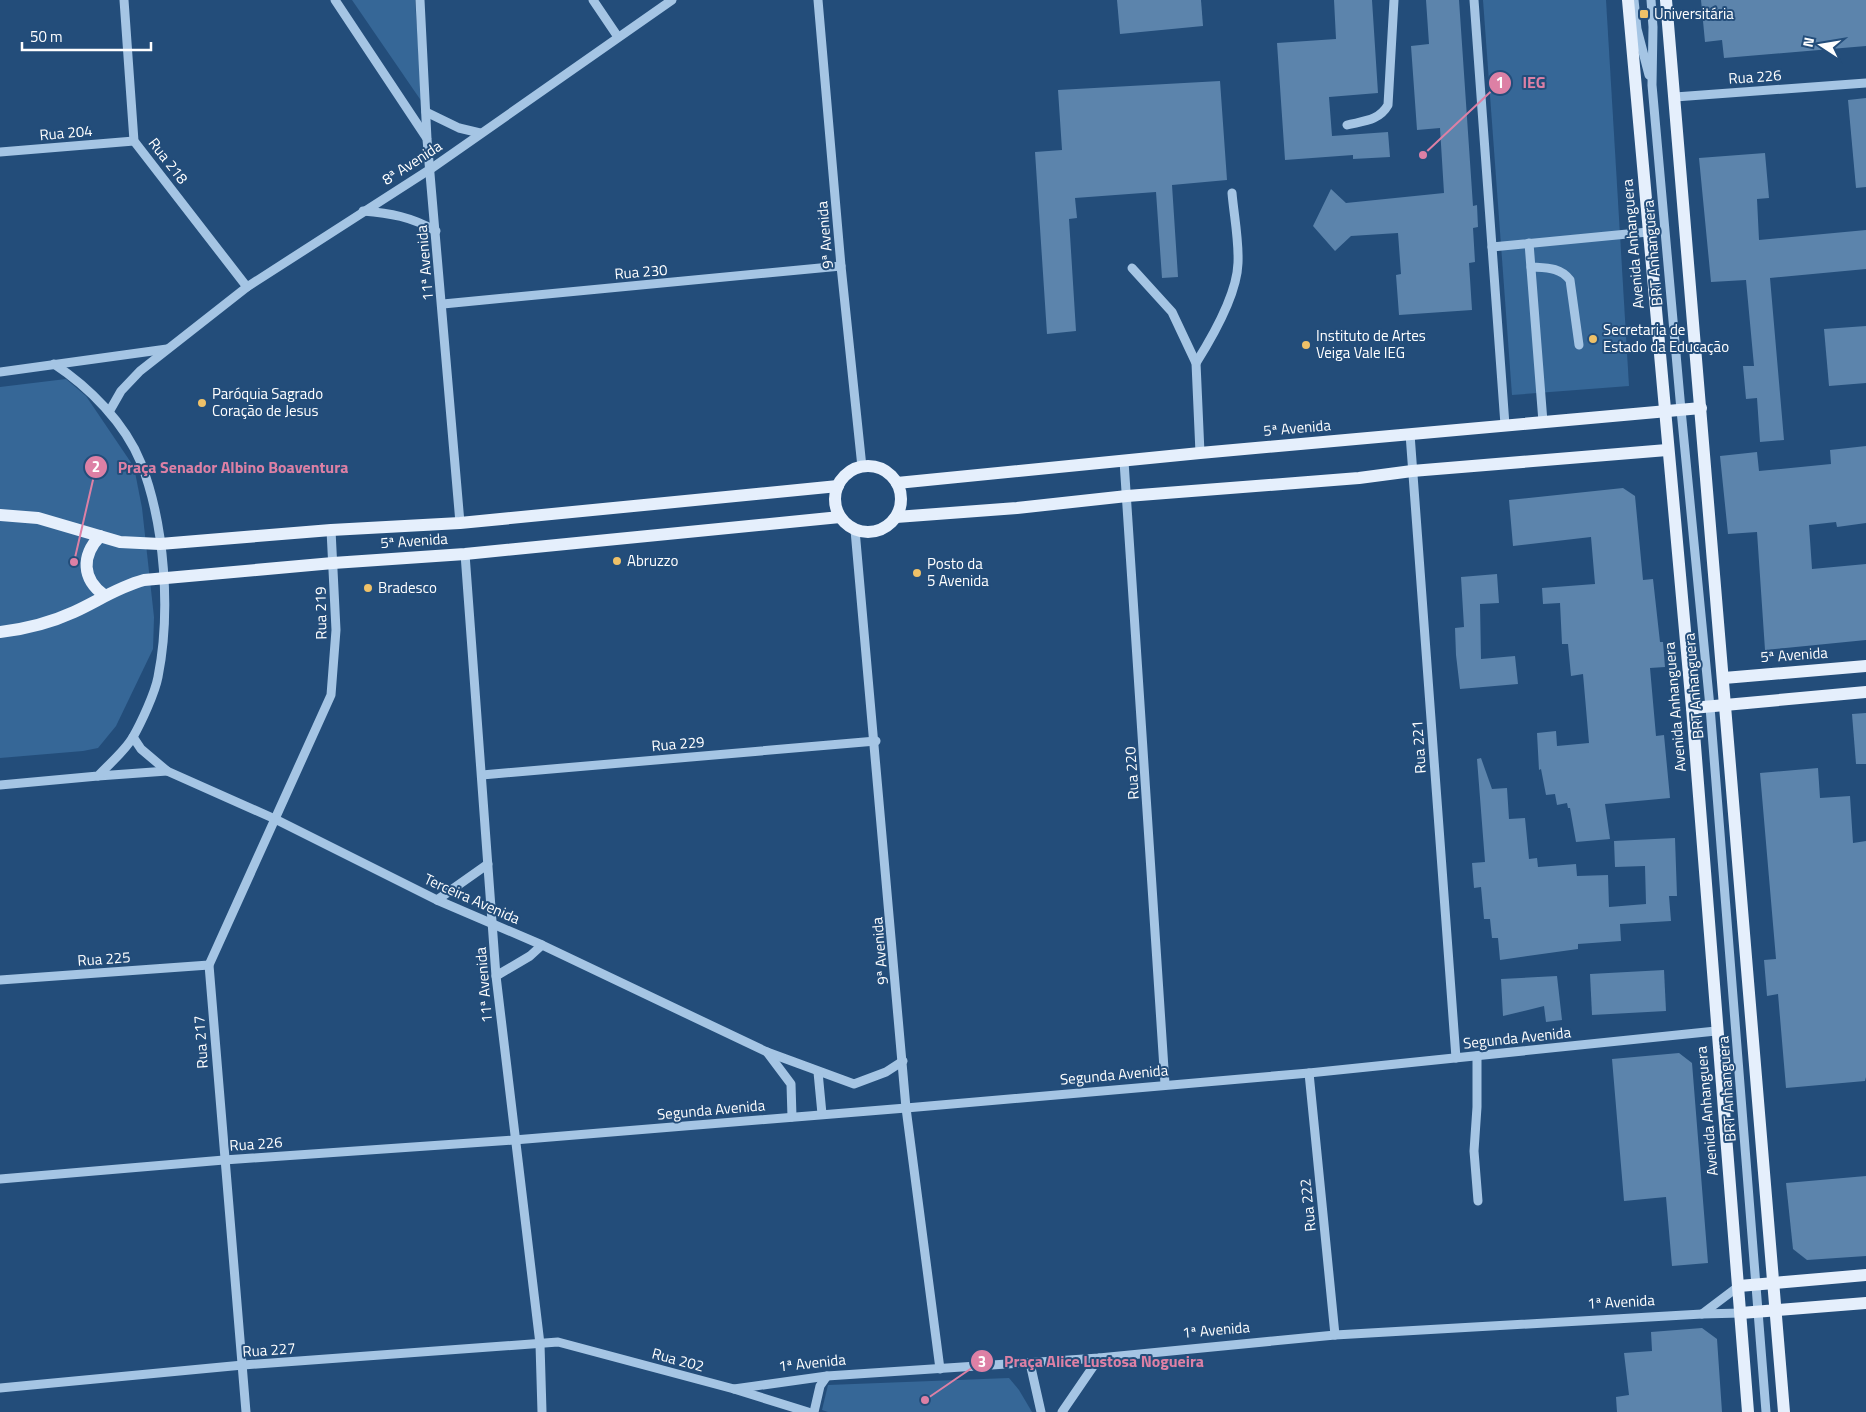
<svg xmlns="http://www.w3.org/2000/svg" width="1866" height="1412" font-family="'Titillium Web',sans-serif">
<rect width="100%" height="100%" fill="#234d7a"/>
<g fill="#366797">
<polygon points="352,0 415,0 422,102"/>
<polygon points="1483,0 1606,0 1629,386 1512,395"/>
<polygon points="66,379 86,396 134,467 142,508 154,617 153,649 116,726 98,748 83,751 0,758 0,387"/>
<polygon points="1009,1378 1019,1390 1032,1412 828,1412 822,1410 828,1385"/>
</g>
<g fill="#5c84ac">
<polygon points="1117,0 1201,0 1203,26 1120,34"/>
<polygon points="1334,0 1372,0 1378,93 1329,97 1332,136 1388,132 1390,157 1353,159 1353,155 1285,160 1277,43 1336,39"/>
<polygon points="1426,0 1459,0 1473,206 1477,205 1478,227 1473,228 1475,262 1469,263 1472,310 1399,315 1396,275 1401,274 1398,233 1351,236 1335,251 1313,226 1331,189 1346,203 1444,193 1440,128 1417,130 1411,46 1429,44"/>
<polygon points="1701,0 1866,0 1866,46 1724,58 1722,40 1705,42"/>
<polygon points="1220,81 1227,180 1172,185 1178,277 1162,278 1156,192 1075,198 1077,218 1069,219 1076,331 1047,334 1035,152 1062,150 1058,90"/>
<polygon points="1866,98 1866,187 1856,188 1848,100"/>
<polygon points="1765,153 1769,198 1757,199 1759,240 1866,230 1866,269 1770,278 1784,440 1760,442 1757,398 1746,399 1743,366 1754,366 1746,280 1711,282 1699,158"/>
<polygon points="1866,326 1866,383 1829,386 1824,329"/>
<polygon points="1866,446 1866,523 1837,527 1836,522 1809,525 1812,569 1866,564 1866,640 1765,650 1757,532 1728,534 1720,456 1757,452 1759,471 1831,464 1830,450"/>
<polygon points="1623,488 1635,496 1643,580 1653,579 1660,642 1663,642 1665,667 1650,668 1656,736 1664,735 1670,798 1605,804 1610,839 1576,842 1570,808 1568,808 1567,803 1557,805 1555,794 1546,795 1541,769 1539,770 1537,733 1556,731 1557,746 1589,743 1583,674 1571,676 1568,644 1562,644 1560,603 1543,604 1542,588 1595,584 1591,537 1513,546 1509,500"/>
<polygon points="1497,574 1499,603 1480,604 1481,659 1515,656 1518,684 1460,689 1456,655 1455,628 1464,627 1461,577"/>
<polygon points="1866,713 1866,764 1856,764 1852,714"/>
<polygon points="1481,758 1492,789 1507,788 1509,819 1525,818 1529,859 1537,858 1538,867 1576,864 1577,876 1608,875 1609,907 1646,904 1645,866 1615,867 1614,841 1675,838 1677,896 1669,896 1671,921 1620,924 1621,941 1578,944 1578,949 1500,960 1498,938 1492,938 1490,919 1484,919 1481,887 1474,888 1472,863 1485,862 1477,759"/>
<polygon points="1818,768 1820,798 1850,796 1853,843 1866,841 1866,1077 1865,1081 1786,1088 1778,994 1767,996 1764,960 1776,959 1760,773"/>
<polygon points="1664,970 1666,1011 1592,1015 1590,974"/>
<polygon points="1557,976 1562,1020 1546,1022 1544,1006 1503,1016 1501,979"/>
<polygon points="1679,1053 1692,1063 1708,1263 1672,1266 1666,1197 1624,1201 1612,1059"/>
<polygon points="1866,1176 1866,1256 1807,1260 1793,1249 1786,1183"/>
<polygon points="1702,1328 1717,1339 1722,1412 1617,1412 1616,1397 1629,1395 1624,1353 1652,1351 1651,1332"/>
</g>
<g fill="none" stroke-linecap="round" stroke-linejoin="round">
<g stroke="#a5c5e4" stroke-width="9">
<polyline points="124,0 134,141 247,287"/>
<polyline points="335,0 426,137"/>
<polyline points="420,0 427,139 460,523"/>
<polyline points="593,0 618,37"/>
<polyline points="818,0 841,266 862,467"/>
<polyline points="1474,0 1505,425"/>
<polyline points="1634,0 1637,29 1649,75"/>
<polyline points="1651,0 1653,27 1652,85 1681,410 1710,707 1766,1412"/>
<polyline points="1675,97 1866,83"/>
<polyline points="426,112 459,128 480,133"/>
<path d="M1347 125C1363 121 1379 121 1388 105L1394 0"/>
<polyline points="0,152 134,141"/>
<path d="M363 211C390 213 412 217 436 231"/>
<polyline points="1529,243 1543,422"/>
<polyline points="1492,247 1648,232"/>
<path d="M1531 267C1547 268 1560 267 1570 280L1579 345"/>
<polyline points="1132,268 1172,312 1196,363 1200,453"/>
<polyline points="443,304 841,266"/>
<path d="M1196 363C1213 336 1237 295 1238 263 1239 240 1234 216 1232 193"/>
<polyline points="0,372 167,349"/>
<polyline points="109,412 121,391 140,371 247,287 432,168 672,0"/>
<polyline points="1410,434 1456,1058"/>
<polyline points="1124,461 1165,1084"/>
<polyline points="855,530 906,1108 940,1369"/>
<polyline points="465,554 496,976 540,1344 542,1412"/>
<polyline points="133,737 141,749 167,771 275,819 437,900 542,945 767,1052 854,1084 886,1072 903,1061"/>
<polyline points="482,775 876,741"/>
<polyline points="98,776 167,771"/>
<path d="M0 785 98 776C109 764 125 751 133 737 141 723 155 693 158 677 171 612 165 525 141 463 125 423 89 387 54 364"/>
<polyline points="437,900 488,864"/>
<polyline points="496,976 530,956 542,945"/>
<polyline points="0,980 209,965"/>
<polyline points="767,1052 791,1084 792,1117"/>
<polyline points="1477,1056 1477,1107 1474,1151 1478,1201"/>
<polyline points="818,1072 822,1114"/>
<polyline points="1309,1073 1335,1335"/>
<polyline points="0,1179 224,1160 514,1140 906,1108 1309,1073 1716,1031"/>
<polyline points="1702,1314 1739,1286"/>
<polyline points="1030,1363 1041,1412"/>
<polyline points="0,1388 243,1365 558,1342 734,1389 808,1412"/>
<polyline points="734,1389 827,1376 1099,1358 1335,1335 1702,1314 1741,1313"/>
<polyline points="246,1412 209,965 331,695 336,630 331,530"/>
<polyline points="814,1412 820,1386 827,1376"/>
<polyline points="1062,1412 1099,1358"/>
</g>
<g stroke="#e5effc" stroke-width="12">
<polyline points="1628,0 1692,708 1748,1412"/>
<polyline points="1666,0 1784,1412"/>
<circle cx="868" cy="499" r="33"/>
<polyline points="897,483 1200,453 1701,408"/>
<polyline points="0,515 38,518 120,542 160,544 331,530 460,523 838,486"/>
<polyline points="896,517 1017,508 1127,496 1359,478 1412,471 1667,450"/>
<path d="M100 536C81 556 82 579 104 595"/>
<path d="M0 632C26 629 50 623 74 612 98 601 118 587 144 580L333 563 465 554 840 517"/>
<polyline points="1724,678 1866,666"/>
<polyline points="1692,708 1866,692"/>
<polyline points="1739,1286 1866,1275"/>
<polyline points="1741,1313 1866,1303"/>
</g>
</g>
<g fill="#efc168" stroke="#234d7a" stroke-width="2">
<rect x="1639" y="9" width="10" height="10" rx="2.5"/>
<circle cx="1593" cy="339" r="5"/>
<circle cx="1306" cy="345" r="5"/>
<circle cx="202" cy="403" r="5"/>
<circle cx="617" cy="561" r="5"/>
<circle cx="917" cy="573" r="5"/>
<circle cx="368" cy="588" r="5"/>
</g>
<g text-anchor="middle" stroke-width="4" stroke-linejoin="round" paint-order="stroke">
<g font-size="15" fill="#fff" stroke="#234d7a" text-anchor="start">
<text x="1654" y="19">Universitária</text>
<text x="1603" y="335">Secretaria de<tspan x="1603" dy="17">Estado da Educação</tspan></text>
<text x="1316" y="341">Instituto de Artes<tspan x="1316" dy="17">Veiga Vale IEG</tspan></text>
<text x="212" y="399">Paróquia Sagrado<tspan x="212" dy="17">Coração de Jesus</tspan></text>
<text x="627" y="566">Abruzzo</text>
<text x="927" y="569">Posto da<tspan x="927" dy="17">5 Avenida</tspan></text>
<text x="378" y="593">Bradesco</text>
</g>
<g font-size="15" fill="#fff" stroke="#234d7a">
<text transform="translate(1755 77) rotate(-4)" y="5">Rua 226</text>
<text transform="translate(66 133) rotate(-5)" y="5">Rua 204</text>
<text transform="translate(168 161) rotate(52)" y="5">Rua 218</text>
<text transform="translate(412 163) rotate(-33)" y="5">8ª Avenida</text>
<text transform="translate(825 235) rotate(-95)" y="5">9ª Avenida</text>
<text transform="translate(1633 244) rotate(-95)" y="5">Avenida Anhanguera</text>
<text transform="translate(1653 253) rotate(-95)" y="5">BRT Anhanguera</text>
<text transform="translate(425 263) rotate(-95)" y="5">11ª Avenida</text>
<text transform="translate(641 272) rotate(-5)" y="5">Rua 230</text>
<text transform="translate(1297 428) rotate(-5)" y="5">5ª Avenida</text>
<text transform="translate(414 541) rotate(-4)" y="5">5ª Avenida</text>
<text transform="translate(321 613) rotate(-91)" y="5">Rua 219</text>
<text transform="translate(1794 655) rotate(-4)" y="5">5ª Avenida</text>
<text transform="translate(1694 686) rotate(-95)" y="5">BRT Anhanguera</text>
<text transform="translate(1675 707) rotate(-95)" y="5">Avenida Anhanguera</text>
<text transform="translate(678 744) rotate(-5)" y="5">Rua 229</text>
<text transform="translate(1419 747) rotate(-94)" y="5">Rua 221</text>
<text transform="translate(1132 773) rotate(-94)" y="5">Rua 220</text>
<text transform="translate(472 899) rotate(24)" y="5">Terceira Avenida</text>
<text transform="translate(880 951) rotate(-95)" y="5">9ª Avenida</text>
<text transform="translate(104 959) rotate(-4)" y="5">Rua 225</text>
<text transform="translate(484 985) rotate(-95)" y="5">11ª Avenida</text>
<text transform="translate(1517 1038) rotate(-6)" y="5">Segunda Avenida</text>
<text transform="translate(201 1042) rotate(-94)" y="5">Rua 217</text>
<text transform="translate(1114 1075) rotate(-5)" y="5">Segunda Avenida</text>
<text transform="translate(1727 1089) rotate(-94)" y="5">BRT Anhanguera</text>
<text transform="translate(711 1110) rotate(-5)" y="5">Segunda Avenida</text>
<text transform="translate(1707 1111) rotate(-95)" y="5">Avenida Anhanguera</text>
<text transform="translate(256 1144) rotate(-4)" y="5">Rua 226</text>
<text transform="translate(1308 1205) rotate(-96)" y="5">Rua 222</text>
<text transform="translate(1621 1302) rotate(-3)" y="5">1ª Avenida</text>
<text transform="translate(1216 1330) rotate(-5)" y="5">1ª Avenida</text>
<text transform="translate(269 1350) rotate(-4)" y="5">Rua 227</text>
<text transform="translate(678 1360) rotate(15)" y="5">Rua 202</text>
<text transform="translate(812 1363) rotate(-6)" y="5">1ª Avenida</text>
</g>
</g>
<path fill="none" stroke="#dd80a5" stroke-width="2" d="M1423 155L1500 83M74 562L96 467M925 1400L982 1361"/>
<g fill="#dd80a5" stroke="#234d7a" stroke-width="2">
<circle cx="1423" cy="155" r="5"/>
<circle cx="74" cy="562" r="5"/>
<circle cx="925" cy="1400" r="5"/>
<circle cx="1500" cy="83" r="12"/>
<circle cx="96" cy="467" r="12"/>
<circle cx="982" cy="1361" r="12"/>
</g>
<g font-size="15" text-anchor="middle" font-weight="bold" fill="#fff">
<text x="1500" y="88">1</text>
<text x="96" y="472">2</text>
<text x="982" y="1367">3</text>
</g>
<g font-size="16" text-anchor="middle" font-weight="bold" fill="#dd80a5" stroke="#234d7a" stroke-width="4" stroke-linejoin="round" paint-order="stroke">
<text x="1534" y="88">IEG</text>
<text x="233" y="473">Praça Senador Albino Boaventura</text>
<text x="1104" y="1367">Praça Alice Lustosa Nogueira</text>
</g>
<g transform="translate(1821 45) rotate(282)" stroke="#234d7a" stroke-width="4" paint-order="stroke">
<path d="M0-4L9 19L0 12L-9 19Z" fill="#ffffff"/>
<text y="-8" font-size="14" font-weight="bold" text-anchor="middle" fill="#ffffff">N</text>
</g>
<path d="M22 42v8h129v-8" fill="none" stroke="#ffffff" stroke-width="2.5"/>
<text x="30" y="42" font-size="15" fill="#ffffff" stroke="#234d7a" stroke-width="4" paint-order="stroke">50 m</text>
</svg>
